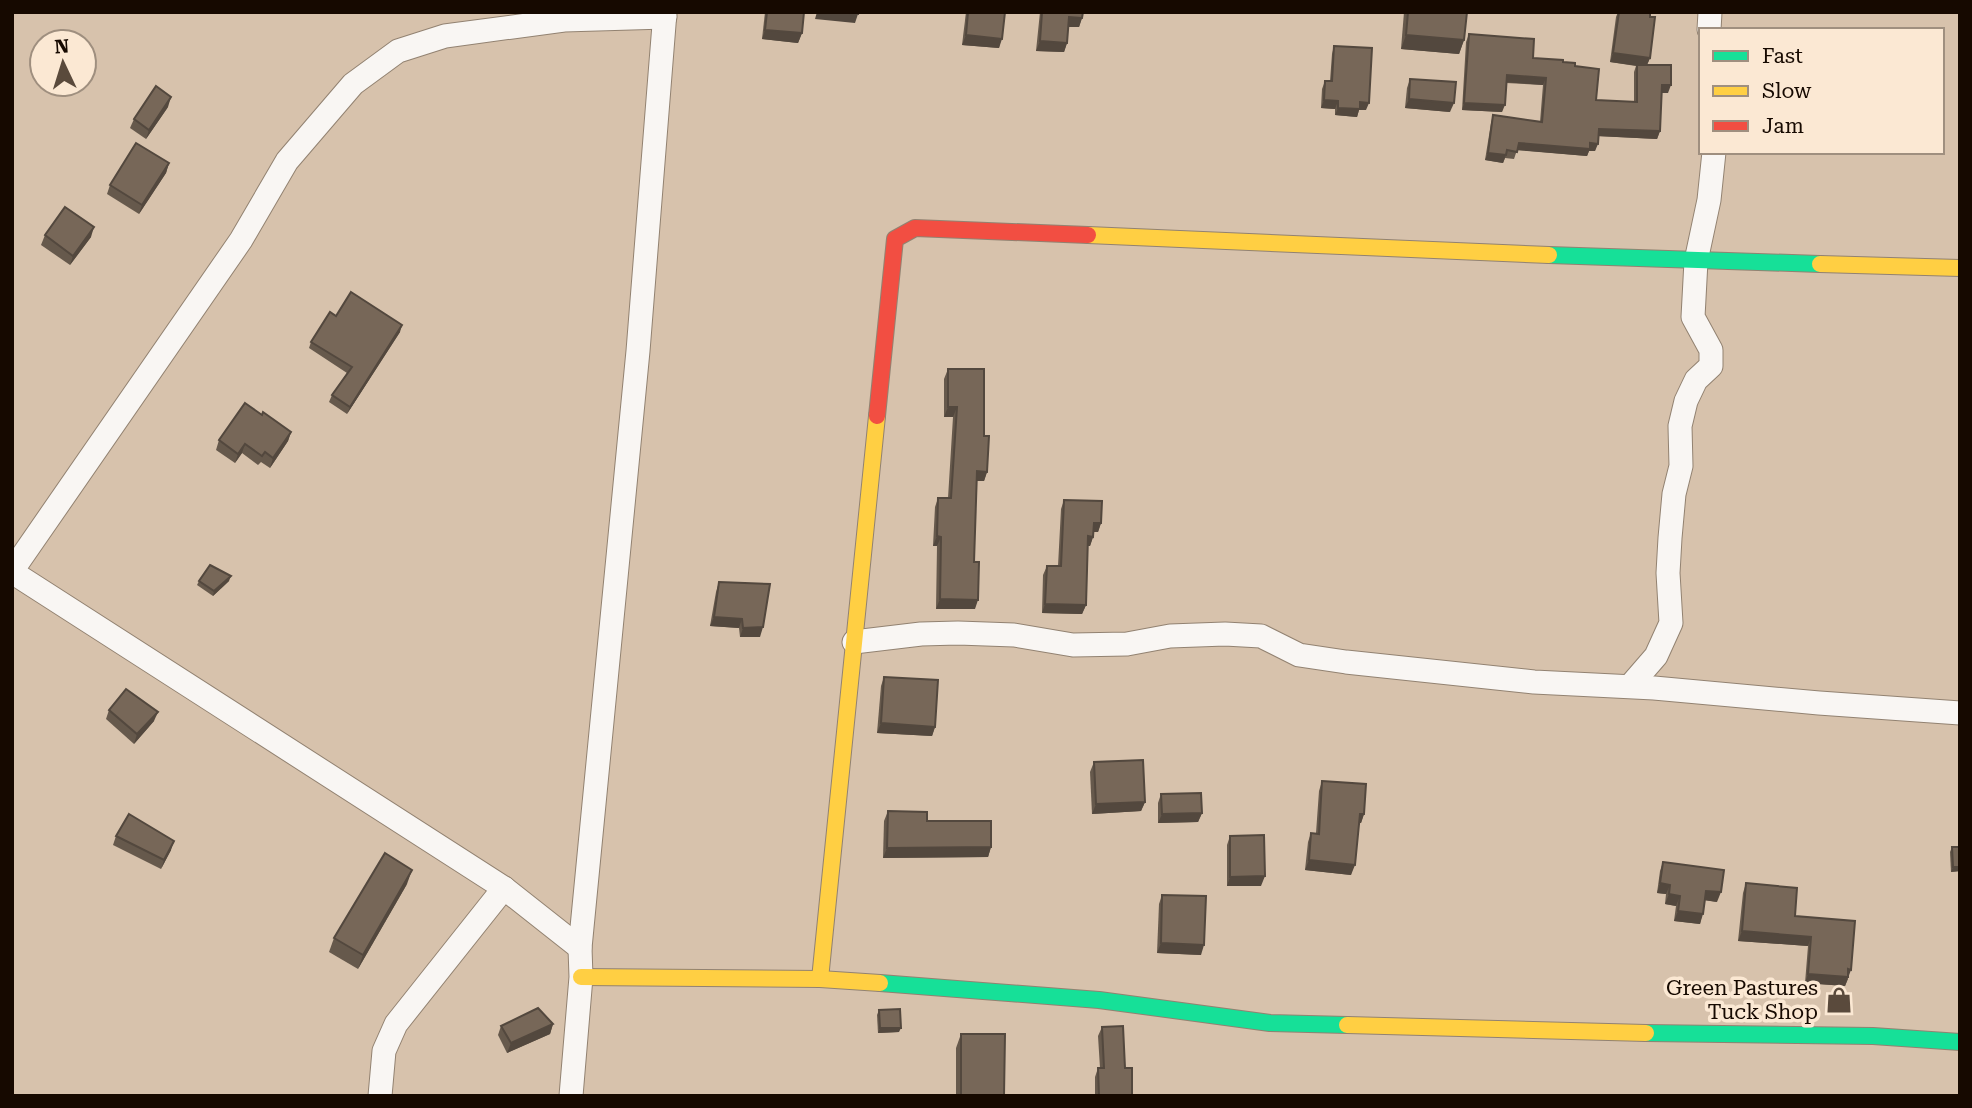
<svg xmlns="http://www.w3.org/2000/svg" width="1972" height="1108" font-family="'Roboto Serif',serif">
<rect width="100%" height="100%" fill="#d7c2ac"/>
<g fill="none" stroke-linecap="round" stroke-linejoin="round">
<g stroke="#928271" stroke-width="25">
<g id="street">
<polyline points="1709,30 1710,12"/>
<polyline points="12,571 241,240 287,161 353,84 398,51 445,36 564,20 665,17"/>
<polyline points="12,572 504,888 580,948"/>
<polyline points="854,642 921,634 958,633 1014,635 1073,645 1127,644 1170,636 1225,634 1261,636 1299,655 1346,662 1534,682 1654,688 1819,703 1960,713"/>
<polyline points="1630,686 1656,656 1671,623 1668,573 1670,538 1674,494 1681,466 1680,426 1686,401 1696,380 1711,366 1711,350 1693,317 1696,261 1709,200 1714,152"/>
<polyline points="380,1096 384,1051 396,1024 504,888"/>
<polyline points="571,1096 581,977 580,948 638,351 665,12"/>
</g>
</g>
<g stroke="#928271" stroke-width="18">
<g id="fast">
<polyline points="1549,255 1820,264"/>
<polyline points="880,983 1099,1000 1270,1023 1347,1025"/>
<polyline points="1646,1033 1873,1036 1960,1042"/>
</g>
</g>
<g stroke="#928271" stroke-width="18">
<g id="slow">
<polyline points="1088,235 1549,255"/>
<polyline points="1820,264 1960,268"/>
<polyline points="581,977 820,979 880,983"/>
<polyline points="820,979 877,416"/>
<polyline points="1347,1025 1646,1033"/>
</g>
</g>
<g stroke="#928271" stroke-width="18">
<polyline id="jam" points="877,416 895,239 915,228 1088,235"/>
</g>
<use href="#street" stroke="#f9f6f3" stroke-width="23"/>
<use href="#fast" stroke="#16e098" stroke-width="16"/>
<use href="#slow" stroke="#ffcf43" stroke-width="16"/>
<use href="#jam" stroke="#f24e42" stroke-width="16"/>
</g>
<g fill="#66594c">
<polygon points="765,12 804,12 802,33 798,43 762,39"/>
<polygon points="966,12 1005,12 999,48 962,45"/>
<polygon points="1040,12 1083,12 1082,18 1079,27 1068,27 1067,43 1064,52 1036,51"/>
<polygon points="1404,12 1467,12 1464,40 1459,54 1401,49"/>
<polygon points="1618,12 1650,12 1650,58 1647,65 1668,93 1661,93 1660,131 1657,139 1598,136 1595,151 1589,151 1587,156 1517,150 1514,159 1505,158 1503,163 1485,160 1491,123 1493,115 1540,122 1543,85 1506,83 1502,112 1462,110 1466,42 1469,34 1533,58 1563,62 1575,66 1596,100 1634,102 1634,72 1636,66 1610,62 1616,17"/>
<polygon points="1334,46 1366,110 1359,110 1357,117 1335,115 1335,109 1321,108 1322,89 1325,81 1330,81 1332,54"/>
<polygon points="1410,79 1450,112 1405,108 1407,88"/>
<polygon points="168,107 146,139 130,128 134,119"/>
<polygon points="169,163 166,173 139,214 107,194 110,185"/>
<polygon points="45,235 91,237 70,265 41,245"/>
<polygon points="336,316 400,332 347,414 329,402 332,395 347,373 309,348 311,342"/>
<polygon points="948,369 984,436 987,472 984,481 976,481 974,562 975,609 936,609 937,546 933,546 935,507 938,498 948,498 953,417 944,417 944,379"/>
<polygon points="262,415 291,432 288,441 270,468 261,462 258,465 242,453 235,463 216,450 219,440"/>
<polygon points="1064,500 1101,523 1098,532 1094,532 1093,537 1090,546 1088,546 1086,605 1082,614 1042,613 1043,575 1047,566 1058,566 1061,509"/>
<polygon points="199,581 229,581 213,596 197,585"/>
<polygon points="719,582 760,637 740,637 739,628 710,626 716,592"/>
<polygon points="884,677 935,727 932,736 877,733 881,686"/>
<polygon points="109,710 154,721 134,744 106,719"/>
<polygon points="1094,762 1145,802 1141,811 1092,814 1090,772"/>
<polygon points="1322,781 1364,814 1361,823 1359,823 1351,875 1305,870 1308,842 1311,833 1316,833 1319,791"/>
<polygon points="1161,794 1202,813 1198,822 1158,823 1158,803"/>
<polygon points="888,811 927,821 991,847 988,857 883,858 884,821"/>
<polygon points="116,836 171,850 161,869 113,845"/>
<polygon points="1230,836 1261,886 1227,886 1227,845"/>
<polygon points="1952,847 1960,847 1960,871 1951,872 1950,852"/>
<polygon points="1663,862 1717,902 1705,900 1700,924 1674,921 1676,906 1665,904 1666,894 1657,893 1660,871"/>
<polygon points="1746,883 1795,916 1848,979 1845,986 1805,983 1808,946 1738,941 1743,893"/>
<polygon points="407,884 358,969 329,952 334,938"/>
<polygon points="1162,895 1201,955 1157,953 1159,904"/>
<polygon points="879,1010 899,1032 878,1033 877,1015"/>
<polygon points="553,1024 550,1034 507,1053 498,1035 501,1026"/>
<polygon points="1102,1027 1125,1068 1132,1096 1095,1096 1095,1077 1098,1068 1100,1068 1098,1036"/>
<polygon points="961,1034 1004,1096 956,1096 956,1048"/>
</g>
<g fill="#53483e">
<polygon points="817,12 838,12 858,14 855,23 815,19"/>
<polygon points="1069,17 1082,18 1079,27 1066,27"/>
<polygon points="765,30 802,33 798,43 762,39"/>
<polygon points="966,35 1002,39 999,48 962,45"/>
<polygon points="1406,35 1464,40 1459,54 1401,49"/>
<polygon points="1040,41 1067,43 1064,52 1036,51"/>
<polygon points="1613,53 1650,58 1646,67 1610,62"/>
<polygon points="1507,75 1546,78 1543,85 1504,82"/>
<polygon points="1662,85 1671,85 1668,93 1659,93"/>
<polygon points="171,97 168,107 146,139 149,130"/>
<polygon points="1409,99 1454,103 1450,112 1405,108"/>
<polygon points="1324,100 1338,101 1335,109 1321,108"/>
<polygon points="1360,102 1369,103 1366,110 1359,110 1357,117 1335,115 1338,108"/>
<polygon points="1464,103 1505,105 1502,112 1462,110"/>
<polygon points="1599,129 1660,131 1657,139 1596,136"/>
<polygon points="1519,143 1590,143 1598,144 1595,151 1589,151 1587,156 1516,150"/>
<polygon points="1488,153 1506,155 1503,163 1485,160"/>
<polygon points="169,163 166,173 139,214 142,205"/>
<polygon points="94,227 91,237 70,265 73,256"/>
<polygon points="402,325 400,332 347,414 350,407"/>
<polygon points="948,407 957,407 953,417 944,417"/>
<polygon points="291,432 288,441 270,468 273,458"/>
<polygon points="245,444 242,453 235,463 238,454"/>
<polygon points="977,471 987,472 984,481 973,481"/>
<polygon points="1094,523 1101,523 1098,532 1090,532"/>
<polygon points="937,536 941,537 937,546 933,546"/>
<polygon points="1088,536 1093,537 1090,546 1085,546"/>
<polygon points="231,576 229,581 213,596 214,591"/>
<polygon points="940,599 978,600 975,609 936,609"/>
<polygon points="1045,604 1086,605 1082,614 1042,613"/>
<polygon points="714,617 742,619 739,628 710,626"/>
<polygon points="763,627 760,637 740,637 743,628"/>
<polygon points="158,712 154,721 134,744 137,734"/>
<polygon points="881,723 935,727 932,736 877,733"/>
<polygon points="1145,802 1141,811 1092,814 1096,804"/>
<polygon points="1202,813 1198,822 1158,823 1162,814"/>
<polygon points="1360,814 1364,814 1361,823 1357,823"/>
<polygon points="174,841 171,850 161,869 164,860"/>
<polygon points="991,847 988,857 883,858 887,848"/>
<polygon points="1309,860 1355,865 1351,875 1305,870"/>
<polygon points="1953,867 1960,867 1960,871 1951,872"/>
<polygon points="412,870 407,884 358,969 363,955"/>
<polygon points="1265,876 1261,886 1227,886 1230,877"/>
<polygon points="1660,883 1670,885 1666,894 1657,893"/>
<polygon points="1706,891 1721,892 1717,902 1703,900"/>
<polygon points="1669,894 1680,896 1676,906 1665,904"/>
<polygon points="1678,911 1703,914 1700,924 1674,921"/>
<polygon points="1742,931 1811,937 1808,946 1738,941"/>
<polygon points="1161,943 1204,945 1201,955 1157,953"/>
<polygon points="1848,969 1851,970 1845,986 1805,983 1808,974"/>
<polygon points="553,1024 550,1034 507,1053 511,1043"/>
<polygon points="880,1028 901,1028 899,1032 878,1033"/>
</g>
<g fill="#776758" stroke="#53483e" stroke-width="2">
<polygon points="767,12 804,12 802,33 765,30"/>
<polygon points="838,12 858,12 858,14"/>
<polygon points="968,12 1005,12 1002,39 966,35"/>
<polygon points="1042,12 1083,12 1082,18 1069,17 1067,43 1040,41"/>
<polygon points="1408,12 1467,12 1464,40 1406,35"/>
<polygon points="1619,12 1650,12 1650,17 1655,17 1650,58 1613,53"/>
<polygon points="1469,34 1534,39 1533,58 1563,60 1563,62 1575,63 1575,66 1599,69 1596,100 1637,102 1637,65 1671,65 1671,85 1662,85 1660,131 1599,129 1598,144 1590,143 1590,149 1519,143 1517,152 1507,150 1506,155 1488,153 1493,115 1542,122 1546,78 1507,75 1505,105 1464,103"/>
<polygon points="1334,46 1372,48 1369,103 1360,102 1360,109 1338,108 1338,101 1324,100 1325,81 1332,81"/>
<polygon points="1410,79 1456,82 1454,103 1409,99"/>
<polygon points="156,86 171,97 149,130 134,119"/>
<polygon points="136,143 169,163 142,205 110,185"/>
<polygon points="65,207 94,227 73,256 45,235"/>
<polygon points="351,292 402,325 350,407 332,395 352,367 311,342 330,312 336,316"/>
<polygon points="948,369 984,369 984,436 989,436 987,472 977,471 974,562 979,562 978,600 940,599 941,537 937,536 938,498 951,498 957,407 948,407"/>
<polygon points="245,403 262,415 263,412 291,432 273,458 265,452 262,456 245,444 238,454 219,440"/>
<polygon points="1064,500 1102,501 1101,523 1094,523 1093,537 1088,536 1086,605 1045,604 1047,566 1061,566"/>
<polygon points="210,565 231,576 214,591 199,581"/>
<polygon points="719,582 770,584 763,627 743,628 742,619 714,617"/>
<polygon points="884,677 938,680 935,727 881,723"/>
<polygon points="126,689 158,712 137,734 109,710"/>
<polygon points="1143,760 1145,802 1096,804 1094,762"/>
<polygon points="1322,781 1366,784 1364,814 1360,814 1355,865 1309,860 1311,833 1319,834"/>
<polygon points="1201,793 1202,813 1162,814 1161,794"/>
<polygon points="888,811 927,812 927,821 991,821 991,847 887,848"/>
<polygon points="129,814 174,841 164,860 116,836"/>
<polygon points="1264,835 1265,876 1230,877 1230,836"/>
<polygon points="1952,847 1960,847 1960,867 1953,867"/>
<polygon points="385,853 412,870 363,955 334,938"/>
<polygon points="1663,862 1724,870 1721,892 1706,891 1703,914 1678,911 1680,896 1669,894 1670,885 1660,883"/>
<polygon points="1746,883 1797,888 1795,916 1855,921 1851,970 1848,969 1848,977 1808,974 1811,937 1742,931"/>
<polygon points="1162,895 1206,896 1204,945 1161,943"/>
<polygon points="538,1008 553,1024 511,1043 501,1026"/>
<polygon points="900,1009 901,1028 880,1028 879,1010"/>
<polygon points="1123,1026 1125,1068 1132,1068 1132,1096 1099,1096 1098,1068 1104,1068 1102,1027"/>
<polygon points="961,1034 1005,1034 1004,1096 961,1096"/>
</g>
<defs>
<g id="shop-bare" transform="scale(2.1)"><path d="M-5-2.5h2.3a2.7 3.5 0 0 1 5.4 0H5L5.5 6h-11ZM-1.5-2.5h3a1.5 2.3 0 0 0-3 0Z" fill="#5a4a3c" stroke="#fbe8d3" stroke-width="2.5" paint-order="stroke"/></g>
</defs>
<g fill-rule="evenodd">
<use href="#shop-bare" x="1839" y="1000"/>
</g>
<g text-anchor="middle" stroke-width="7" stroke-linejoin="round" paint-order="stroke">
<g font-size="21" fill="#160900" stroke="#fbe8d3" text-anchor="end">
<text x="1818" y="995">Green Pastures<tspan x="1818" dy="24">Tuck Shop</tspan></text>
</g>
</g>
<rect width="1972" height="1108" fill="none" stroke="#160900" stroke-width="28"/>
<rect x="1699" y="28" width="245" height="126" fill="#fbe8d3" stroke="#9f8f7f" stroke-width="2"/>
<rect x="1713" y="51" width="35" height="10" fill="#16e098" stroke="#9f8f7f" stroke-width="2"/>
<text x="1762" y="63" font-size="21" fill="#160900">Fast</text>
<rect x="1713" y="86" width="35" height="10" fill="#ffcf43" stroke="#9f8f7f" stroke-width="2"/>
<text x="1762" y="98" font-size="21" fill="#160900">Slow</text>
<rect x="1713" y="121" width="35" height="10" fill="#f24e42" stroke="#9f8f7f" stroke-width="2"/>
<text x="1762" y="133" font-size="21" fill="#160900">Jam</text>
<g transform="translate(63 63) rotate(356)"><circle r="33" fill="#fbe8d3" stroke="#9f8f7f" stroke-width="2"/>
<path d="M0-5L12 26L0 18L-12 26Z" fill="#5a4a3c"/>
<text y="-10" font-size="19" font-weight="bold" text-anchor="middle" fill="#160900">N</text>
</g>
</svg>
